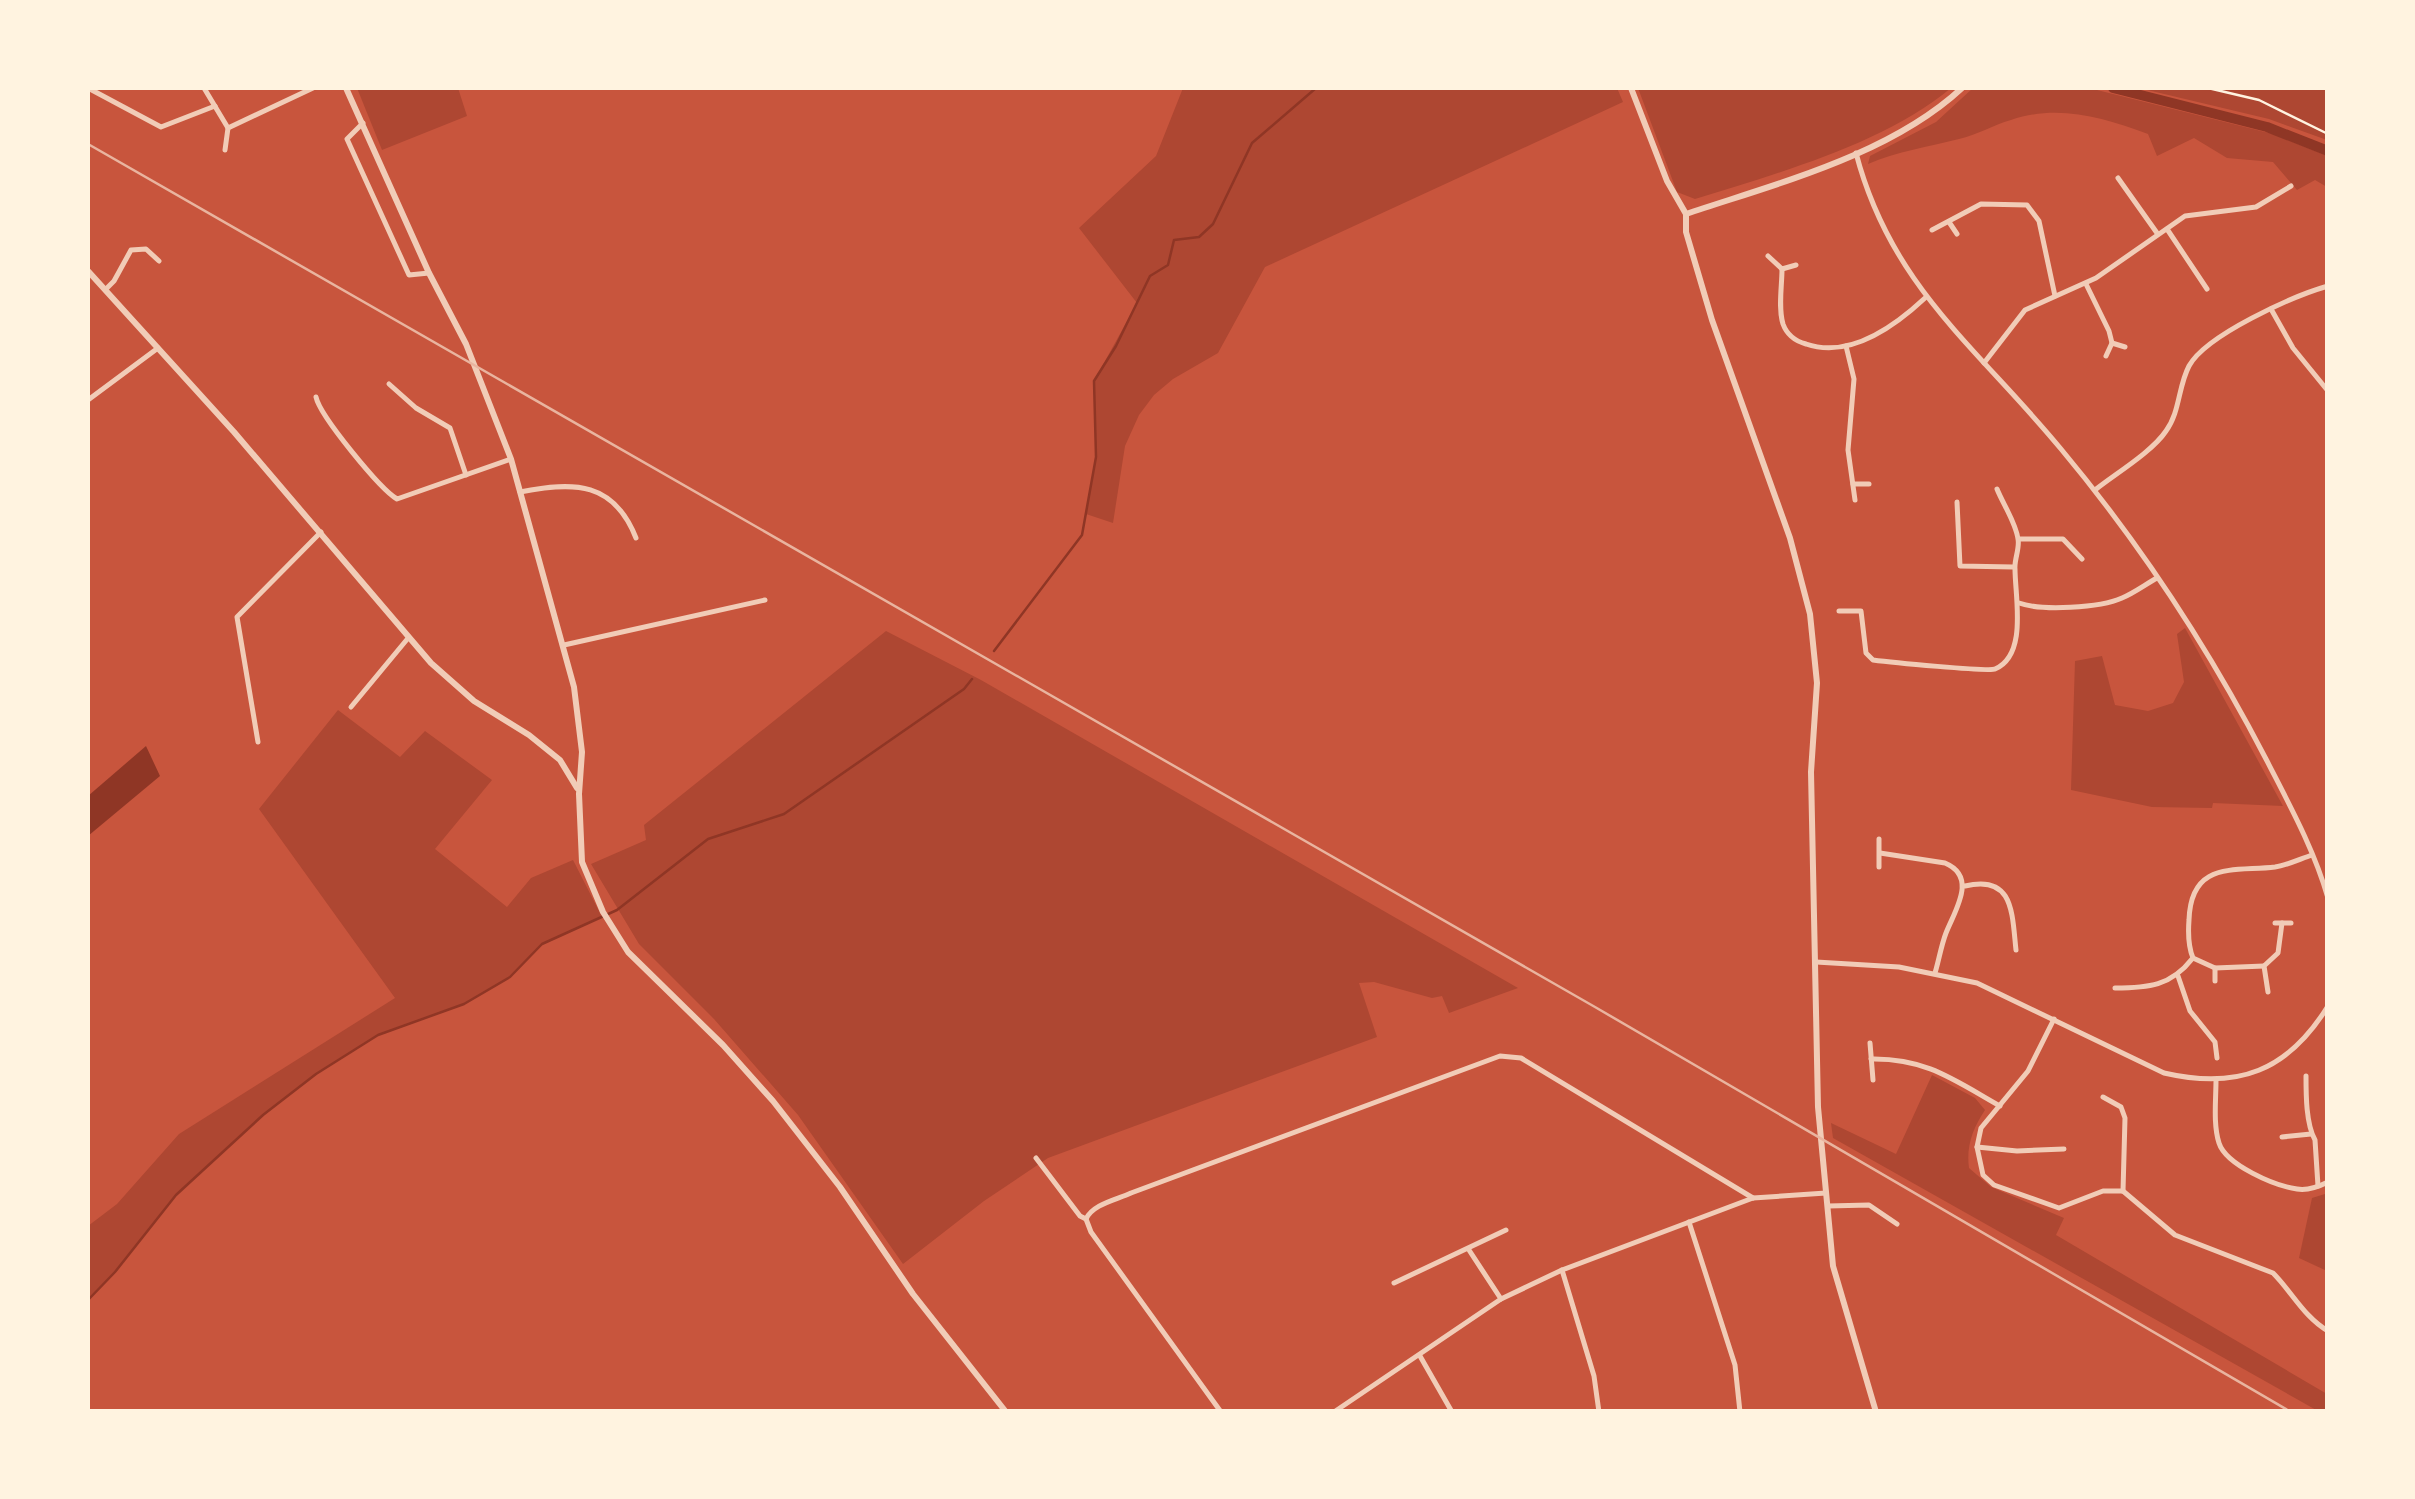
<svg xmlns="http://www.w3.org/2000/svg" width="2415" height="1499" font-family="Ubuntu,sans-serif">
<rect width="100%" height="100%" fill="#c8553d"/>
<g fill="#ae4732">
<polygon points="357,88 458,88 467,116 382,150"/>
<polygon points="1183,88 1617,88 1623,102 1265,267 1218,353 1173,379 1154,395 1139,415 1125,446 1113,523 1086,514 1096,457 1094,381 1137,303 1079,228 1156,156"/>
<path d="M1638 88H1951C1884 144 1778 173 1695 199L1677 192Z"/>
<path d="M1973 88H2089L2273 134 2327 156V187L2315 180 2297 190 2273 162 2227 158 2194 138 2157 156 2148 134C2102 117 2058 104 2011 120 1993 125 1977 135 1959 139 1928 147 1898 151 1868 164L1870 156 1936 122Z"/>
<polygon points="2139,88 2327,88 2327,140 2269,119"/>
<polygon points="2185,628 2283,806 2213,803 2212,808 2152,807 2071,790 2075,661 2102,656 2115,705 2148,711 2173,703 2184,682 2177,634"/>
<polygon points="886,631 981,680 1518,988 1449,1013 1442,996 1432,998 1374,982 1359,983 1377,1037 1048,1158 984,1201 903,1264 798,1115 714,1019 639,944 591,864 646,840 644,825"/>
<polygon points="338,710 400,757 425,731 492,780 435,849 507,907 531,878 573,860 602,917 542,944 510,977 464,1004 378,1035 316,1074 263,1115 176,1195 115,1272 88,1300 88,1226 117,1204 179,1134 395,998 259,809"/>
<path d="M1932 1075 1975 1098 1985 1110C1973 1128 1966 1146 1969 1168L1991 1187 2064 1218 2056 1235 2327 1394V1411H2318L1833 1138 1831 1123 1896 1154Z"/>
<polygon points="2325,1194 2328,1197 2327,1271 2299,1258 2312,1198"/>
</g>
<polygon fill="#8f3625" points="146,746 160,776 88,836 88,796"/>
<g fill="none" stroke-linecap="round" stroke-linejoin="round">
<g stroke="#8f3625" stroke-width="2.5">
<polyline points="994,651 1082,535 1096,457 1094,381 1116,346 1150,276 1168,265 1174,240 1199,237 1213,224 1252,143 1316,88"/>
<polyline points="88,1300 115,1272 176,1195 263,1115 316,1074 378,1035 464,1004 510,977 542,944 617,910 708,839 784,814 964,689 972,679"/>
</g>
<polyline stroke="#8f3625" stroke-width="10" points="2113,88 2267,127 2328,151"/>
<polyline stroke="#fff3e0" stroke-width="2.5" points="2208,88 2259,100 2328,134"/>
<g stroke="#f1ccb7" stroke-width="5">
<polyline points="88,88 161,127 215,106"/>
<polyline points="204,88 228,128"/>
<polyline points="363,123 347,139 409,275 429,273"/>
<polyline points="225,150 228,128 313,88"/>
<path d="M1856 153C1891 287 1978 348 2061 449 2142 546 2208 647 2266 759 2289 804 2314 849 2328 898"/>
<polyline points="2118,178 2157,233"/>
<polyline points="1949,222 1957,234"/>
<polyline points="2167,229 2207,289"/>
<polyline points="1932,230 1981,204 2027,205 2039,221 2055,296"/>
<polyline points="1768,256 1782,269 1796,265"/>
<path d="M1782 269C1782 286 1778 308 1783 324 1787 335 1795 341 1806 344 1849 359 1895 326 1925 298"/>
<polyline points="2086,284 2109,331 2112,343"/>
<polyline points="106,289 114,281 131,250 146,249 159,261"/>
<polyline points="2271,309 2293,348 2328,391"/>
<polyline points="1846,346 1854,379 1848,450 1855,500"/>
<polyline points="2106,356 2112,343 2125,347"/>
<polyline points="1984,363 2025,310 2096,278 2185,216 2256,207 2291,186"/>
<polyline points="389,384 416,408 450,428 466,475"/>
<path d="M316 397C320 416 380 489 397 499L511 459"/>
<polyline points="88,400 158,348"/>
<polyline points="1853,484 1869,484"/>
<path d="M2095 490C2115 474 2152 452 2166 431 2180 412 2178 387 2189 366 2206 335 2293 296 2328 286"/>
<path d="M520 492C575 481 614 482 636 538"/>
<polyline points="1957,502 1960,566 2013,567"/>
<polyline points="2019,539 2063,539 2082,559"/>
<path d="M2019 603C2041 611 2100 608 2122 598 2134 593 2146 584 2157 578"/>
<path d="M1839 611H1861L1866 653 1873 660C1888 662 1989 672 1995 669 2028 655 2015 597 2015 569 2014 560 2020 548 2018 539 2016 523 2003 504 1997 489"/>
<polyline points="564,645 765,600"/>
<polyline points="351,707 409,637"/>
<polyline points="258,742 237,617 321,532"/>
<path d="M1880 853 1945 863C1978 877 1955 910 1946 933 1941 946 1939 960 1935 973"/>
<polyline points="1879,867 1879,839"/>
<path d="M1965 886C2014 874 2012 914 2016 950"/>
<polyline points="2275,923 2291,923"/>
<path d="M1816 962 1899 967 1977 983 2164 1073C2238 1090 2288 1071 2328 1006"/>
<path d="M2264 966 2215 968 2193 958C2188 946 2188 933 2189 920 2191 860 2235 872 2275 867 2288 865 2300 859 2312 855"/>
<polyline points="2215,968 2215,981"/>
<polyline points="2178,976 2190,1011 2215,1042 2217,1058"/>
<path d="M2115 988C2148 988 2171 986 2192 959"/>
<polyline points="2268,992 2264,966 2278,953 2282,923"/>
<path d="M2054 1019 2028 1071 1981 1128 1977 1147 1983 1175 1994 1185 2059 1208 2103 1191H2123L2175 1235 2273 1273C2292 1292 2304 1317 2328 1331"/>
<polyline points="1870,1043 1873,1080"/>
<path d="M1871 1059C1926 1058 1954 1080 2000 1106"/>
<path d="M2306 1076C2306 1095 2306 1124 2315 1140L2318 1186"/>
<path d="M2216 1080C2216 1100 2213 1124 2219 1143 2226 1165 2275 1186 2297 1189 2308 1191 2318 1187 2328 1182"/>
<polyline points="2103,1097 2121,1107 2125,1118 2123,1191"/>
<polyline points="2282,1137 2311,1134"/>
<polyline points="1977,1147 2017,1151 2064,1149"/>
<polyline points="1036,1158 1080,1216 1086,1219 1091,1232 1221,1412"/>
<polyline points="1828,1206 1869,1205 1897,1224"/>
<path d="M1086 1219C1093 1204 1116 1200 1131 1193L1500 1056 1521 1058 1753 1198"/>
<polyline points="1689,1222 1735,1365 1740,1412"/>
<polyline points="1469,1250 1501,1299"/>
<polyline points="1562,1270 1594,1376 1599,1412"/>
<polyline points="1394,1283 1506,1230"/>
<polyline points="1420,1356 1452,1412"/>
<polyline points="1334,1412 1501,1299 1562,1270 1753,1198 1826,1193"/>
</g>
<g stroke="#f1ccb7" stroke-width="6">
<polyline points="346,88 429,273 466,344 511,459 574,687 582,752 579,794 582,862 603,912 628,952 723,1045 773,1101 840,1187 913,1294 1006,1412"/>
<polyline points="1631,88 1667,181 1686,214 1686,232 1712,320 1790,538 1810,614 1817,683 1811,772 1818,1107 1833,1266 1876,1412"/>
<path d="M1686 214C1778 183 1890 155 1962 88"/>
<polyline points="88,271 234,432 431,663 474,701 529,735 560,760 577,788"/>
</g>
<polyline stroke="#e9b49f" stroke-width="2.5" points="88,144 1595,1007 2291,1412"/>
</g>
<rect width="2415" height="1499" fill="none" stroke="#fff3e0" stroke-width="180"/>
</svg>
